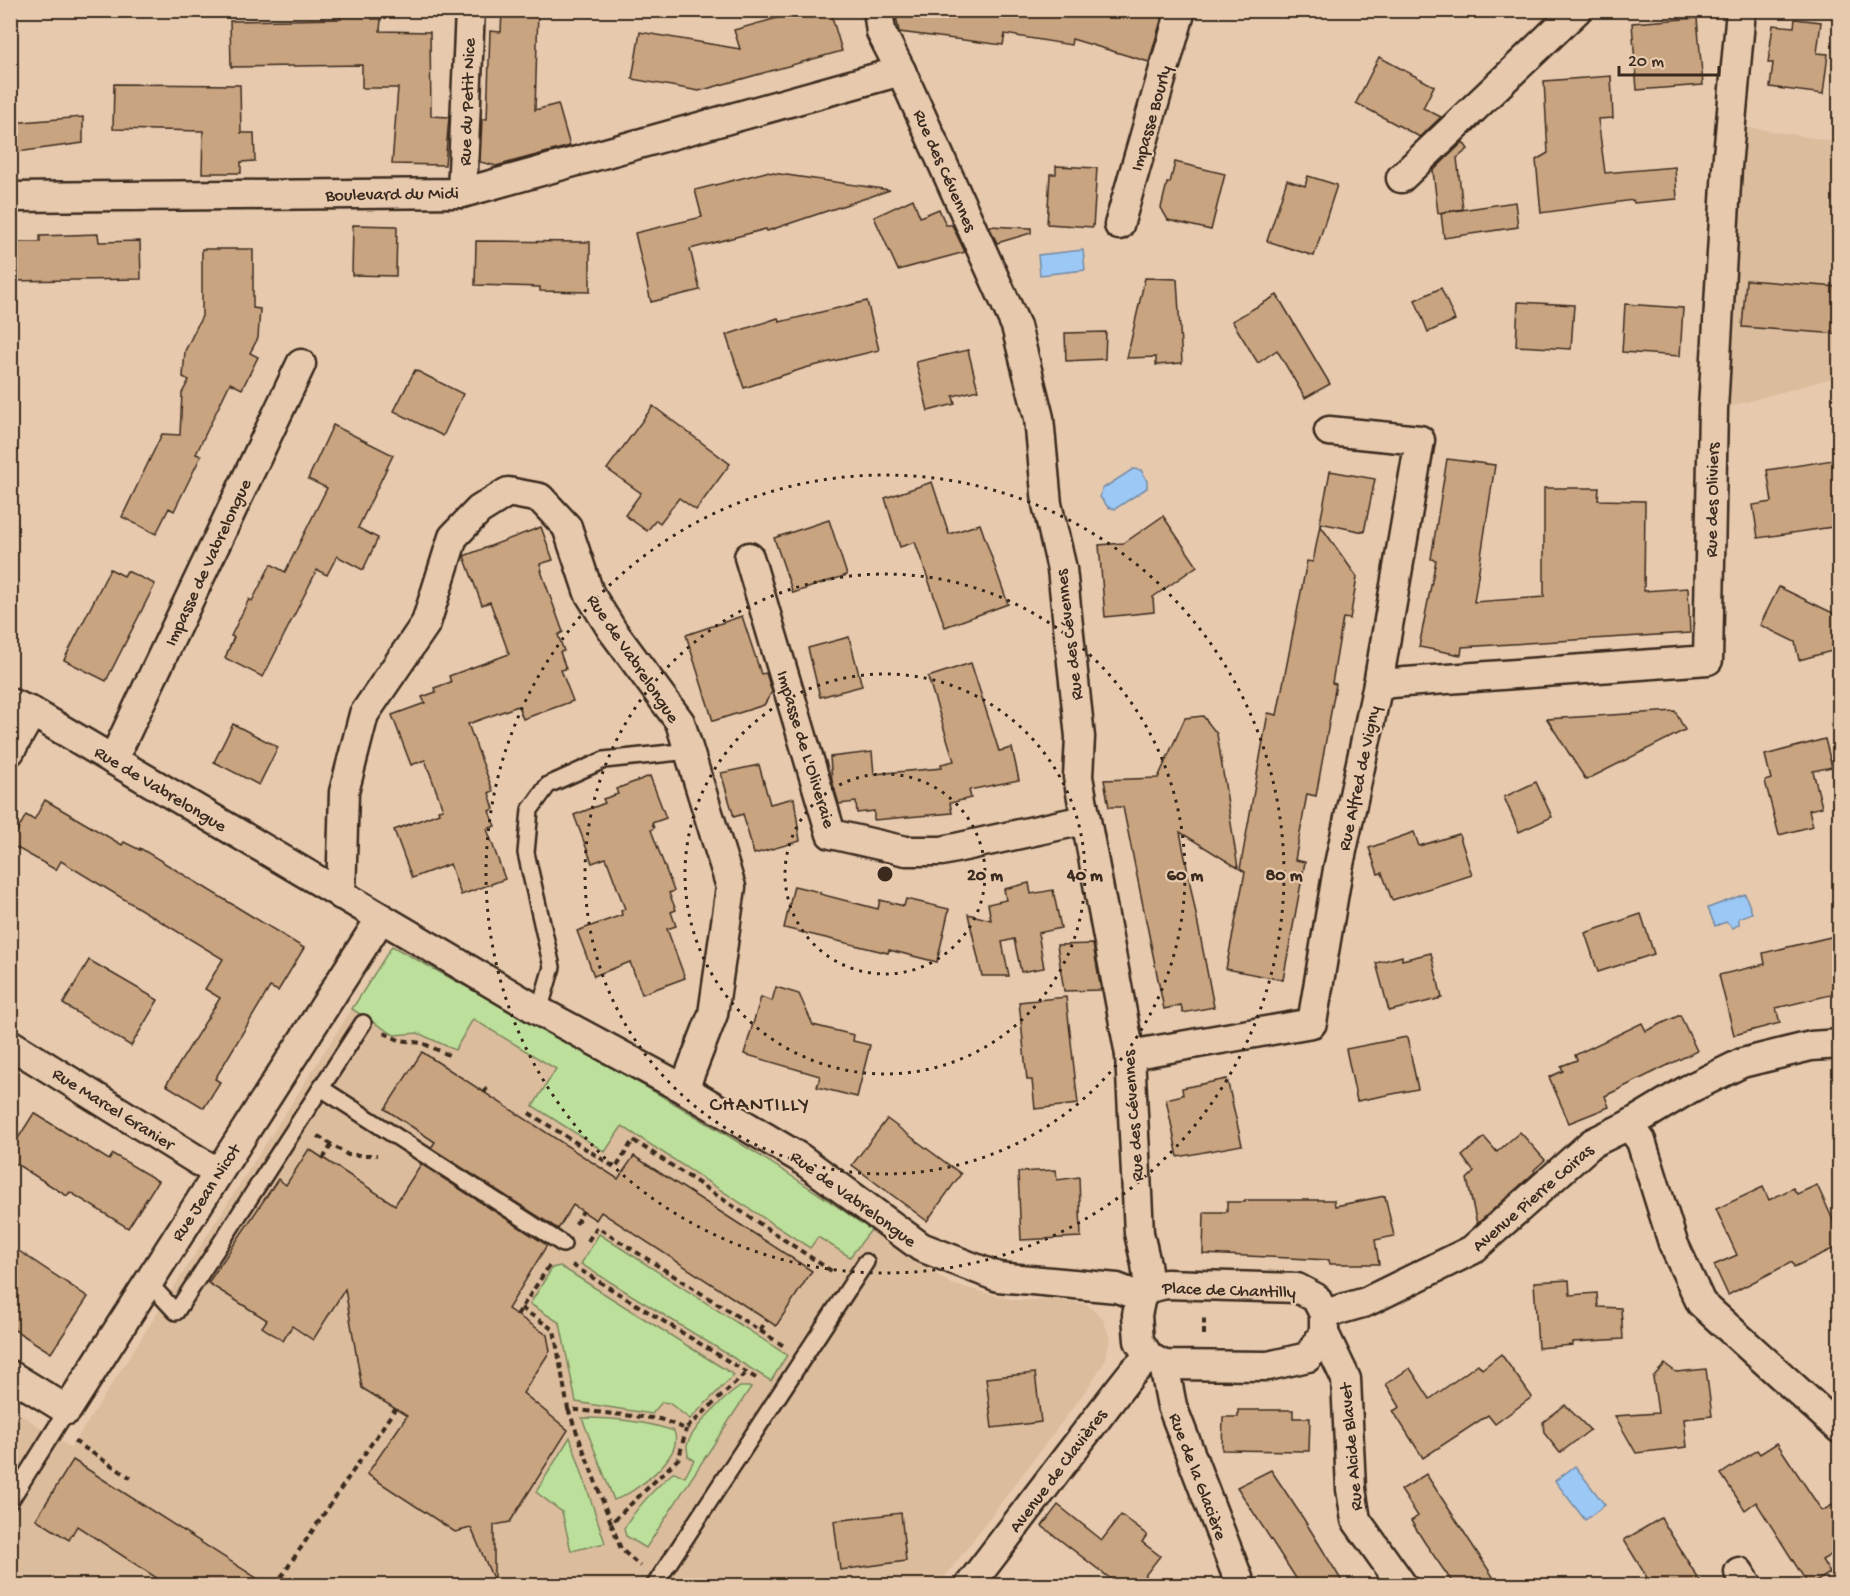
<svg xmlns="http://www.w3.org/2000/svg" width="1850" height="1596" font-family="'Gochi Hand',sans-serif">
<rect width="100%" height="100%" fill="#e7caae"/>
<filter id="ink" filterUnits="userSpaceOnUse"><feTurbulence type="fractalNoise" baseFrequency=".0167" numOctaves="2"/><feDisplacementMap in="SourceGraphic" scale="12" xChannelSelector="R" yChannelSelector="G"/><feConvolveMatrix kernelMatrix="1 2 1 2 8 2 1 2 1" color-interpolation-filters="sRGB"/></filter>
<g filter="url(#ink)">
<g fill="#dbbc9d">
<polygon points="1746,127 1839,142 1839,376 1725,408"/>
<polygon points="392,946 660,1094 758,1153 951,1284 1014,1300 1059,1300 1087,1304 1103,1319 1110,1339 1105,1361 1089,1386 939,1585 11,1585 10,1407 71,1448"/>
</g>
<g fill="#bce09b" stroke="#7c855c" stroke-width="1.5">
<path d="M392 946C555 1036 720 1122 871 1230L850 1257 818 1237 810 1248 622 1126 605 1152 533 1106 556 1069 473 1019 455 1050 418 1033 394 1035 352 1009Z"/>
<polygon points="599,1234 787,1355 771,1381 581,1264"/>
<polygon points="560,1266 734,1375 690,1419 669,1403 662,1402 652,1414 576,1402 560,1323 530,1304 552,1268"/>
<path d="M740 1387H751L646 1548 626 1536 624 1529C637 1506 654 1489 674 1472L685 1477 694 1460 688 1456C688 1453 687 1449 687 1446 691 1428 725 1397 740 1387Z"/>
<path d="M582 1418C614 1418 644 1421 674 1431 685 1456 634 1494 614 1500Z"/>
<polygon points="570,1437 605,1543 571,1551 562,1512 536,1492"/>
</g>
<g fill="#9cc8f6" stroke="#7589a0" stroke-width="1.5">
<polygon points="1083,250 1085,270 1040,275 1038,255"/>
<polygon points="1133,469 1141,470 1147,481 1147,488 1115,509 1108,507 1100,497 1102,489"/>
<polygon points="1745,894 1752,913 1739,918 1739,924 1733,928 1726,922 1715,926 1708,908"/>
<polygon points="1575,1466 1605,1505 1585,1520 1555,1481"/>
</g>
<g fill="#c9a480" stroke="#3b2a1e" stroke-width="1.5">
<polygon points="336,10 371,10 372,19 381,19 380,31 430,32 431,116 449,117 445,165 392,164 398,88 362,88 362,65 231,67 230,21 341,19"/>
<polygon points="502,10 538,10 535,110 558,104 570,146 496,166 480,162 482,119 487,119 490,31 501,32"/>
<polygon points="806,10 830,10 842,51 699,91 632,79 640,32 740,49 734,30"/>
<polygon points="895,10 1164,10 1149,62 1072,39 1071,45 1005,34 1003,45 899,32"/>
<polygon points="1697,18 1703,85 1637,90 1632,23"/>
<polygon points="1795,19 1821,22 1817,53 1828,54 1823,94 1770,87 1773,63 1768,63 1773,25 1794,27"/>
<polygon points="1379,57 1434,86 1423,108 1441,117 1420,137 1356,103"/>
<polygon points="1611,76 1613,118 1598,119 1605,173 1675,167 1677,199 1634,203 1633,200 1541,213 1536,160 1548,153 1544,81"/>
<polygon points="114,84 240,85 241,133 254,133 255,161 241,162 241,173 202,173 203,131 113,129"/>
<polygon points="83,117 83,143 10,153 10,123"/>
<polygon points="1463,142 1468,149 1457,158 1463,209 1438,213 1433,171"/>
<polygon points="1175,162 1225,174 1211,230 1168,220 1161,208 1167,183 1170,183"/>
<polygon points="1056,166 1097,168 1093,227 1047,224 1050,174 1056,174"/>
<polygon points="766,172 890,190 767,231 766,229 690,249 700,290 651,302 635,233 702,217 695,190"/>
<polygon points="1308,176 1337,185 1314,256 1267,241 1287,180 1305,186"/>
<polygon points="913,199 920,217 939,209 946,225 952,225 965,252 898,270 874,217"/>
<polygon points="1515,202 1518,227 1444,238 1441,213"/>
<polygon points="353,225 397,226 396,276 352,275"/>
<polygon points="989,226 1031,228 1031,233 997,243"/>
<polygon points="98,234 99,242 140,241 141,279 10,281 10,242 40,242 40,236"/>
<polygon points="476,241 590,242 590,292 540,291 540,287 475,285"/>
<polygon points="202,249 253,249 253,308 260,309 258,338 250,353 258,357 242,389 230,383 196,454 201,456 174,511 169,508 156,534 122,517 162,434 180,435 182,393 189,380 183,377 185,351 202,316"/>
<polygon points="1145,278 1177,279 1182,363 1156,365 1156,357 1127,358"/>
<polygon points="1746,280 1839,287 1839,334 1742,327"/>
<polygon points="1441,288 1455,320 1428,332 1415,300"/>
<polygon points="1277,295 1330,384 1305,398 1277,350 1258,363 1232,321"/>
<polygon points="867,301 879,350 805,368 744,388 726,335 778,318 780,322"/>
<polygon points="1518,302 1574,305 1571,349 1516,346"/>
<polygon points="1625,304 1683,308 1680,356 1622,352"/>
<polygon points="1106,332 1105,359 1066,361 1065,333"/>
<polygon points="968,350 978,390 953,396 955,404 928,411 916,362"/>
<polygon points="415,370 463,394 443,436 394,411"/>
<polygon points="653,406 730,464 696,510 679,498 660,523 656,520 647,531 625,515 641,493 607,469"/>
<polygon points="333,425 393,455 358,528 378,538 363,570 337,556 327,575 317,570 263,677 225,658 234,637 231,636 249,599 252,601 271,564 285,572 327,488 308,479"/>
<polygon points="1447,459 1495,465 1474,602 1544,597 1544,488 1599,488 1598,500 1645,501 1644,591 1688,588 1690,633 1462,647 1461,655 1419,647 1436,560 1431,559"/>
<polygon points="1833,460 1839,503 1839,526 1758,538 1753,505 1772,502 1767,470"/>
<polygon points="1330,471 1375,479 1364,532 1320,523"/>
<polygon points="932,482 949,534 980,524 1008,604 945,627 915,542 900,547 885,498"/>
<polygon points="1163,516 1197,566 1153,597 1154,612 1105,617 1099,545 1124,543"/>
<polygon points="829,520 847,575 793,593 774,538"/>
<polygon points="1320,525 1357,577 1350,619 1343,618 1332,683 1336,684 1316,796 1307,794 1295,860 1305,862 1283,980 1226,969 1245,872 1240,869 1268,713 1277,715 1307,561 1313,562"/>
<polygon points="541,527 553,560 540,564 542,571 541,571 563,632 558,635 564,651 560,652 566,669 561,670 573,701 523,719 518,706 468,724 493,791 489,793 494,809 489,811 495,826 487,829 505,879 461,895 450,864 412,878 394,830 439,813 438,810 443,809 425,760 411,765 392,715 425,703 422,697 436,692 434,688 451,682 449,676 509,654 490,602 482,605 464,556"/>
<polygon points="110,569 124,576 127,571 155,584 106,681 64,660"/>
<polygon points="1779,587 1839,616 1839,649 1799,660 1795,642 1760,625"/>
<polygon points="742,616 761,674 766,673 772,692 764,705 713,721 686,635"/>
<polygon points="849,637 862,686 820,697 808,648"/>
<polygon points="971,663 999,751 1012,748 1019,780 969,790 971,798 950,803 952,813 874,820 874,811 857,813 856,802 839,804 832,781 830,757 872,752 874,774 942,768 941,764 954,761 928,677"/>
<polygon points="1675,711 1685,730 1586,780 1547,719"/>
<polygon points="1203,716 1217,734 1238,868 1180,832 1214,1007 1183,1013 1181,1005 1164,1009 1123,807 1109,807 1104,780 1158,778 1185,718"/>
<polygon points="233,724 278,747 259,785 214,762"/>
<polygon points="1825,739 1832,767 1813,771 1822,807 1809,810 1813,826 1779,835 1765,781 1771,779 1765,755"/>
<polygon points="759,765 770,804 794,798 800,841 754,854 743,814 734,817 721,773"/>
<polygon points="650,776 666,818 652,823 654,828 651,830 674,891 669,893 676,910 671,912 676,926 667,929 685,978 642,994 630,962 594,976 577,931 622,915 621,911 625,909 606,858 592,863 574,815 605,803 603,799 618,794 616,789"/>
<polygon points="1536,782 1552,817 1519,832 1504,797"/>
<polygon points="45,800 122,845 124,842 140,850 140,848 304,948 278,991 270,987 215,1079 220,1082 204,1108 166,1085 220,998 205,989 223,959 61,861 56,870 10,844 26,815 34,820"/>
<polygon points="1414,832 1419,846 1459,834 1472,875 1392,900 1382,873 1378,874 1369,848"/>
<polygon points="1029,883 1031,894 1053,890 1061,928 1038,933 1044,968 1021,972 1014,939 1002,942 1009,976 982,976 968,914 991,920 988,904 1006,900 1004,889"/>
<polygon points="794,886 820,892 820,894 878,909 880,900 904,906 906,899 949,909 937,962 889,950 888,953 784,928"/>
<polygon points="1641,914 1654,954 1598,972 1585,933"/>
<polygon points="1839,935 1839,993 1776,1008 1780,1023 1734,1035 1719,975 1765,964 1763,953"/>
<polygon points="1093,944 1101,990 1064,991 1057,945"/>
<polygon points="1431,953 1442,998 1389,1011 1376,963 1402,956 1402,960"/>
<polygon points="89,960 158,1000 131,1046 63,1004"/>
<polygon points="776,987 799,994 813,1025 854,1035 853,1041 870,1045 857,1097 817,1087 820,1076 744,1054 761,997 772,1001"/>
<polygon points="1066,997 1078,1104 1035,1109 1032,1080 1027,1080 1019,1002"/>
<polygon points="1680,1015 1697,1051 1605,1096 1609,1107 1569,1123 1549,1077 1563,1071 1561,1066 1577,1060 1575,1055 1642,1023 1646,1031"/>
<polygon points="1407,1037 1418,1089 1357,1101 1346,1049"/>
<polygon points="422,1052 618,1179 634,1156 812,1271 776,1326 601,1212 596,1220 573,1205 558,1229 431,1148 435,1142 385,1109"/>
<polygon points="1227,1079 1242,1145 1178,1157 1166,1099 1183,1095 1182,1088"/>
<polygon points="34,1113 109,1160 113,1154 158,1181 128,1228 70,1192 67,1196 10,1160 10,1151"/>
<polygon points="887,1119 961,1174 927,1221 852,1165"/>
<polygon points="1520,1132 1545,1160 1534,1170 1535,1172 1477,1224 1467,1179 1474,1172 1462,1156 1484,1137 1497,1152"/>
<polygon points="309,1149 395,1205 421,1164 547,1245 508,1309 547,1335 550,1351 523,1393 568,1430 510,1522 494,1525 494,1581 471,1528 455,1532 367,1474 407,1416 362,1388 345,1289 313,1340 292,1326 283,1341 262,1327 267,1320 208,1283 278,1179 286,1185"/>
<polygon points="1056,1170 1057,1180 1079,1177 1081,1237 1021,1240 1018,1172"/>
<polygon points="1817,1185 1839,1233 1839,1246 1794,1267 1792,1262 1728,1295 1714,1265 1737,1255 1716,1209 1763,1187 1769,1200 1793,1188 1797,1194"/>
<polygon points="1385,1196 1394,1236 1375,1240 1379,1264 1330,1264 1329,1260 1203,1254 1204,1212 1227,1212 1227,1202 1245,1202 1245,1200 1334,1200 1335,1206"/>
<polygon points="10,1245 88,1297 51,1353 10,1327"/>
<polygon points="1569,1280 1570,1295 1597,1293 1598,1307 1621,1308 1623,1339 1573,1342 1573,1345 1538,1348 1534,1282"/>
<polygon points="1501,1354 1532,1397 1495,1424 1488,1415 1423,1458 1393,1411 1400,1407 1386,1384 1410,1368 1430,1399 1478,1364 1482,1369"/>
<polygon points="1665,1364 1676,1372 1706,1369 1712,1416 1684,1419 1687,1447 1636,1453 1615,1416 1658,1413 1653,1377"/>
<polygon points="1035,1373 1041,1422 992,1428 986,1378"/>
<polygon points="1565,1405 1590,1430 1560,1453 1544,1433 1543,1422"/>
<polygon points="1238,1410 1293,1410 1293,1418 1310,1418 1309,1451 1222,1450 1223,1417 1238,1417"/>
<polygon points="1777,1443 1822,1511 1839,1501 1839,1550 1822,1560 1830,1573 1809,1586 1756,1502 1745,1510 1721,1474 1757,1450 1760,1454"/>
<polygon points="73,1460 269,1586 169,1586 77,1526 69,1540 36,1519"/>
<polygon points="1271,1470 1303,1518 1345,1586 1301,1586 1237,1487"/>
<polygon points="1426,1474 1458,1523 1499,1586 1455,1586 1425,1543 1411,1521 1418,1516 1401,1490"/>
<polygon points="1058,1505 1102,1540 1121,1515 1147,1535 1142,1542 1160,1556 1137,1586 1120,1586 1042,1526"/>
<polygon points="901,1513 906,1561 840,1570 834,1521"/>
<polygon points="1661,1518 1688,1562 1703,1586 1652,1586 1624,1540"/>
</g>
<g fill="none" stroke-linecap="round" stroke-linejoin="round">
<g stroke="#3b2a1e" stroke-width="20">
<g id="service">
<polyline points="539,1011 552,967 526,853 530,810 548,785 604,760 689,751"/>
<polyline points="321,1088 563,1244"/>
<polyline points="148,1282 176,1312 363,1023"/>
<polyline points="10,1501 67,1410"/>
<polyline points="654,1586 866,1262"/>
</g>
</g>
<g stroke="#3b2a1e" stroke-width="33">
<g id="minor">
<polyline points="878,10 881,32 901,71 1016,326 1039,418 1047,504 1062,569 1080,737 1078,777 1130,1055 1139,1233 1146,1264 1149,1288"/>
<polyline points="1401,178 1577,10"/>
<polyline points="462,193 470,10"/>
<polyline points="10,197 462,193 901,71"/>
<polyline points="1119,225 1181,10"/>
<polyline points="749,557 831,834 906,851 942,851 1084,820"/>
<polyline points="1378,684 1708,660 1713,409 1727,167 1741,10"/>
<polyline points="10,703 32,712 539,1011 684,1089 800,1158 921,1247 998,1277 1117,1288 1141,1297"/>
<polyline points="10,751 32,712"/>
<polyline points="113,760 301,364"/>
<polyline points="341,895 344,792 364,714 426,623 453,537 479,510 508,492 540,498 567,527 589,593 612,630 680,722 731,887 713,1014 684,1089"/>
<polyline points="10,1044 218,1173"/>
<polyline points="1130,1055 1312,1023 1338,869 1378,684 1420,440 1329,431"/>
<polyline points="1629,1125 1641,1141 1673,1243 1701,1303 1840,1429"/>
<polygon points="1166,1284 1297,1288 1316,1298 1324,1314 1324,1333 1308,1357 1268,1366 1164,1365 1149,1357 1139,1341 1137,1315 1141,1297 1149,1288"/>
<polyline points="1324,1314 1366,1302 1472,1250 1592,1143 1629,1125 1689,1089 1742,1063 1811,1046 1840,1044"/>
<polyline points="1324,1333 1346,1379 1351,1489 1356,1520 1403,1586"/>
<polyline points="1164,1365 1172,1406 1241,1586"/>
<polyline points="10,1375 67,1410 381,918"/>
<polyline points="1739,1572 1748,1586"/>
<polyline points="969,1586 1117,1392 1132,1373 1149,1357"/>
</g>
</g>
<g stroke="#3b2a1e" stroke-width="4" stroke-dasharray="6 4.5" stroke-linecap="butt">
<polyline points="384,1033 399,1040 422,1043 451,1056"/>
<polyline points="484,1093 487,1088"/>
<polyline points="529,1113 616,1168 633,1140 833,1272"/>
<polyline points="318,1136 348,1155 377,1155"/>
<polyline points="323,1159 332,1144"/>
<polyline points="576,1224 583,1211"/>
<polyline points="588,1241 597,1227 784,1346"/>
<polyline points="572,1265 759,1380"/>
<polyline points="521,1308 554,1330 568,1409 660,1419 686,1429 746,1373"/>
<polyline points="517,1315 551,1263"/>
<polyline points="760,1330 767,1320"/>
<polyline points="1204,1335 1204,1315"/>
<polyline points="568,1409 611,1523 679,1458 686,1429"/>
<polyline points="74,1441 131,1478"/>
<polyline points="611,1523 621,1549 640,1566"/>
<polyline points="23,1586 31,1580"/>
<polyline points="275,1586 395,1409"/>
</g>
<use href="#service" stroke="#e7caae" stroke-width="15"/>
<use href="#minor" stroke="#e7caae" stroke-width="28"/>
</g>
</g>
<g fill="none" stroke="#3b2a1e" stroke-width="3" stroke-dasharray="3 6">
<circle cx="885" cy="874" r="100"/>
<circle cx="885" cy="874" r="200"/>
<circle cx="885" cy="874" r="300"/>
<circle cx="885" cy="874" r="399"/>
</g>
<g text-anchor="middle" stroke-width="4.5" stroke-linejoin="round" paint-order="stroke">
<g font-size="18" fill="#3b2a1e" stroke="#e7caae">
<text transform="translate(466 102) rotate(-88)" y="6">Rue du Petit Nice</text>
<text transform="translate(1150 118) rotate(-74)" y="6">Impasse Bourly</text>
<text transform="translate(946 170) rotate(66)" y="6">Rue des Cévennes</text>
<text transform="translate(392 193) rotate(-1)" y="6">Boulevard du Midi</text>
<text transform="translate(1711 500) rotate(-89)" y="6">Rue des Oliviers</text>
<text transform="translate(207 562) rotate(-65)" y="6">Impasse de Vabrelongue</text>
<text transform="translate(1068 635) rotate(-97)" y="6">Rue des Cévennes</text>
<text transform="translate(634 658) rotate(56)" y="6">Rue de Vabrelongue</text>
<text transform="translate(807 749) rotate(73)" y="6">Impasse de L'Oliveraie</text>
<text transform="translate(1358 778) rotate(-78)" y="6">Rue Alfred de Vigny</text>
<text transform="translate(161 788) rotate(31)" y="6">Rue de Vabrelongue</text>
<text transform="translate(114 1108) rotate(32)" y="6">Rue Marcel Granier</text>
<text transform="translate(1132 1116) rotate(-94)" y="6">Rue des Cévennes</text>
<text transform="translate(205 1192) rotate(-57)" y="6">Rue Jean Nicot</text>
<text transform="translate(1532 1197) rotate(-41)" y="6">Avenue Pierre Coiras</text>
<text transform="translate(854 1198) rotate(36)" y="6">Rue de Vabrelongue</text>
<text transform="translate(1229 1289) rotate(2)" y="6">Place de Chantilly</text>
<text transform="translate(1350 1447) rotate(-95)" y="6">Rue Alcide Blavet</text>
<text transform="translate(1057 1470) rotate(-53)" y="6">Avenue de Clavières</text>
<text transform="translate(1199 1476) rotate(69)" y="6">Rue de la Glacière</text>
</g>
<g font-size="21" letter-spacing="1.5" fill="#3b2a1e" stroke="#e7caae">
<text x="760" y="1110">CHANTILLY</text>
</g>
</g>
<circle cx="885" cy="874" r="9" fill="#3b2a1e" stroke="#e7caae" stroke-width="3"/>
<g font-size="18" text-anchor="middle" font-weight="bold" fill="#3b2a1e" stroke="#e7caae" stroke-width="4.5" stroke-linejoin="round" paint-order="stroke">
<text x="985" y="880">20 m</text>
<text x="1085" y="880">40 m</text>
<text x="1185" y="880">60 m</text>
<text x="1284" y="880">80 m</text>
</g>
<rect width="1850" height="1596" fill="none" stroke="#e7caae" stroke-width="36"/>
<rect x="18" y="18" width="1814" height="1560" fill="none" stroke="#3b2a1e" stroke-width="2" filter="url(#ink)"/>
<path d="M1619 66v9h100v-9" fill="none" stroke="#3b2a1e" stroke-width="3"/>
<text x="1628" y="66" font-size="18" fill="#3b2a1e" stroke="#e7caae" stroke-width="4.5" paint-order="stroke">20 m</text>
</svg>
